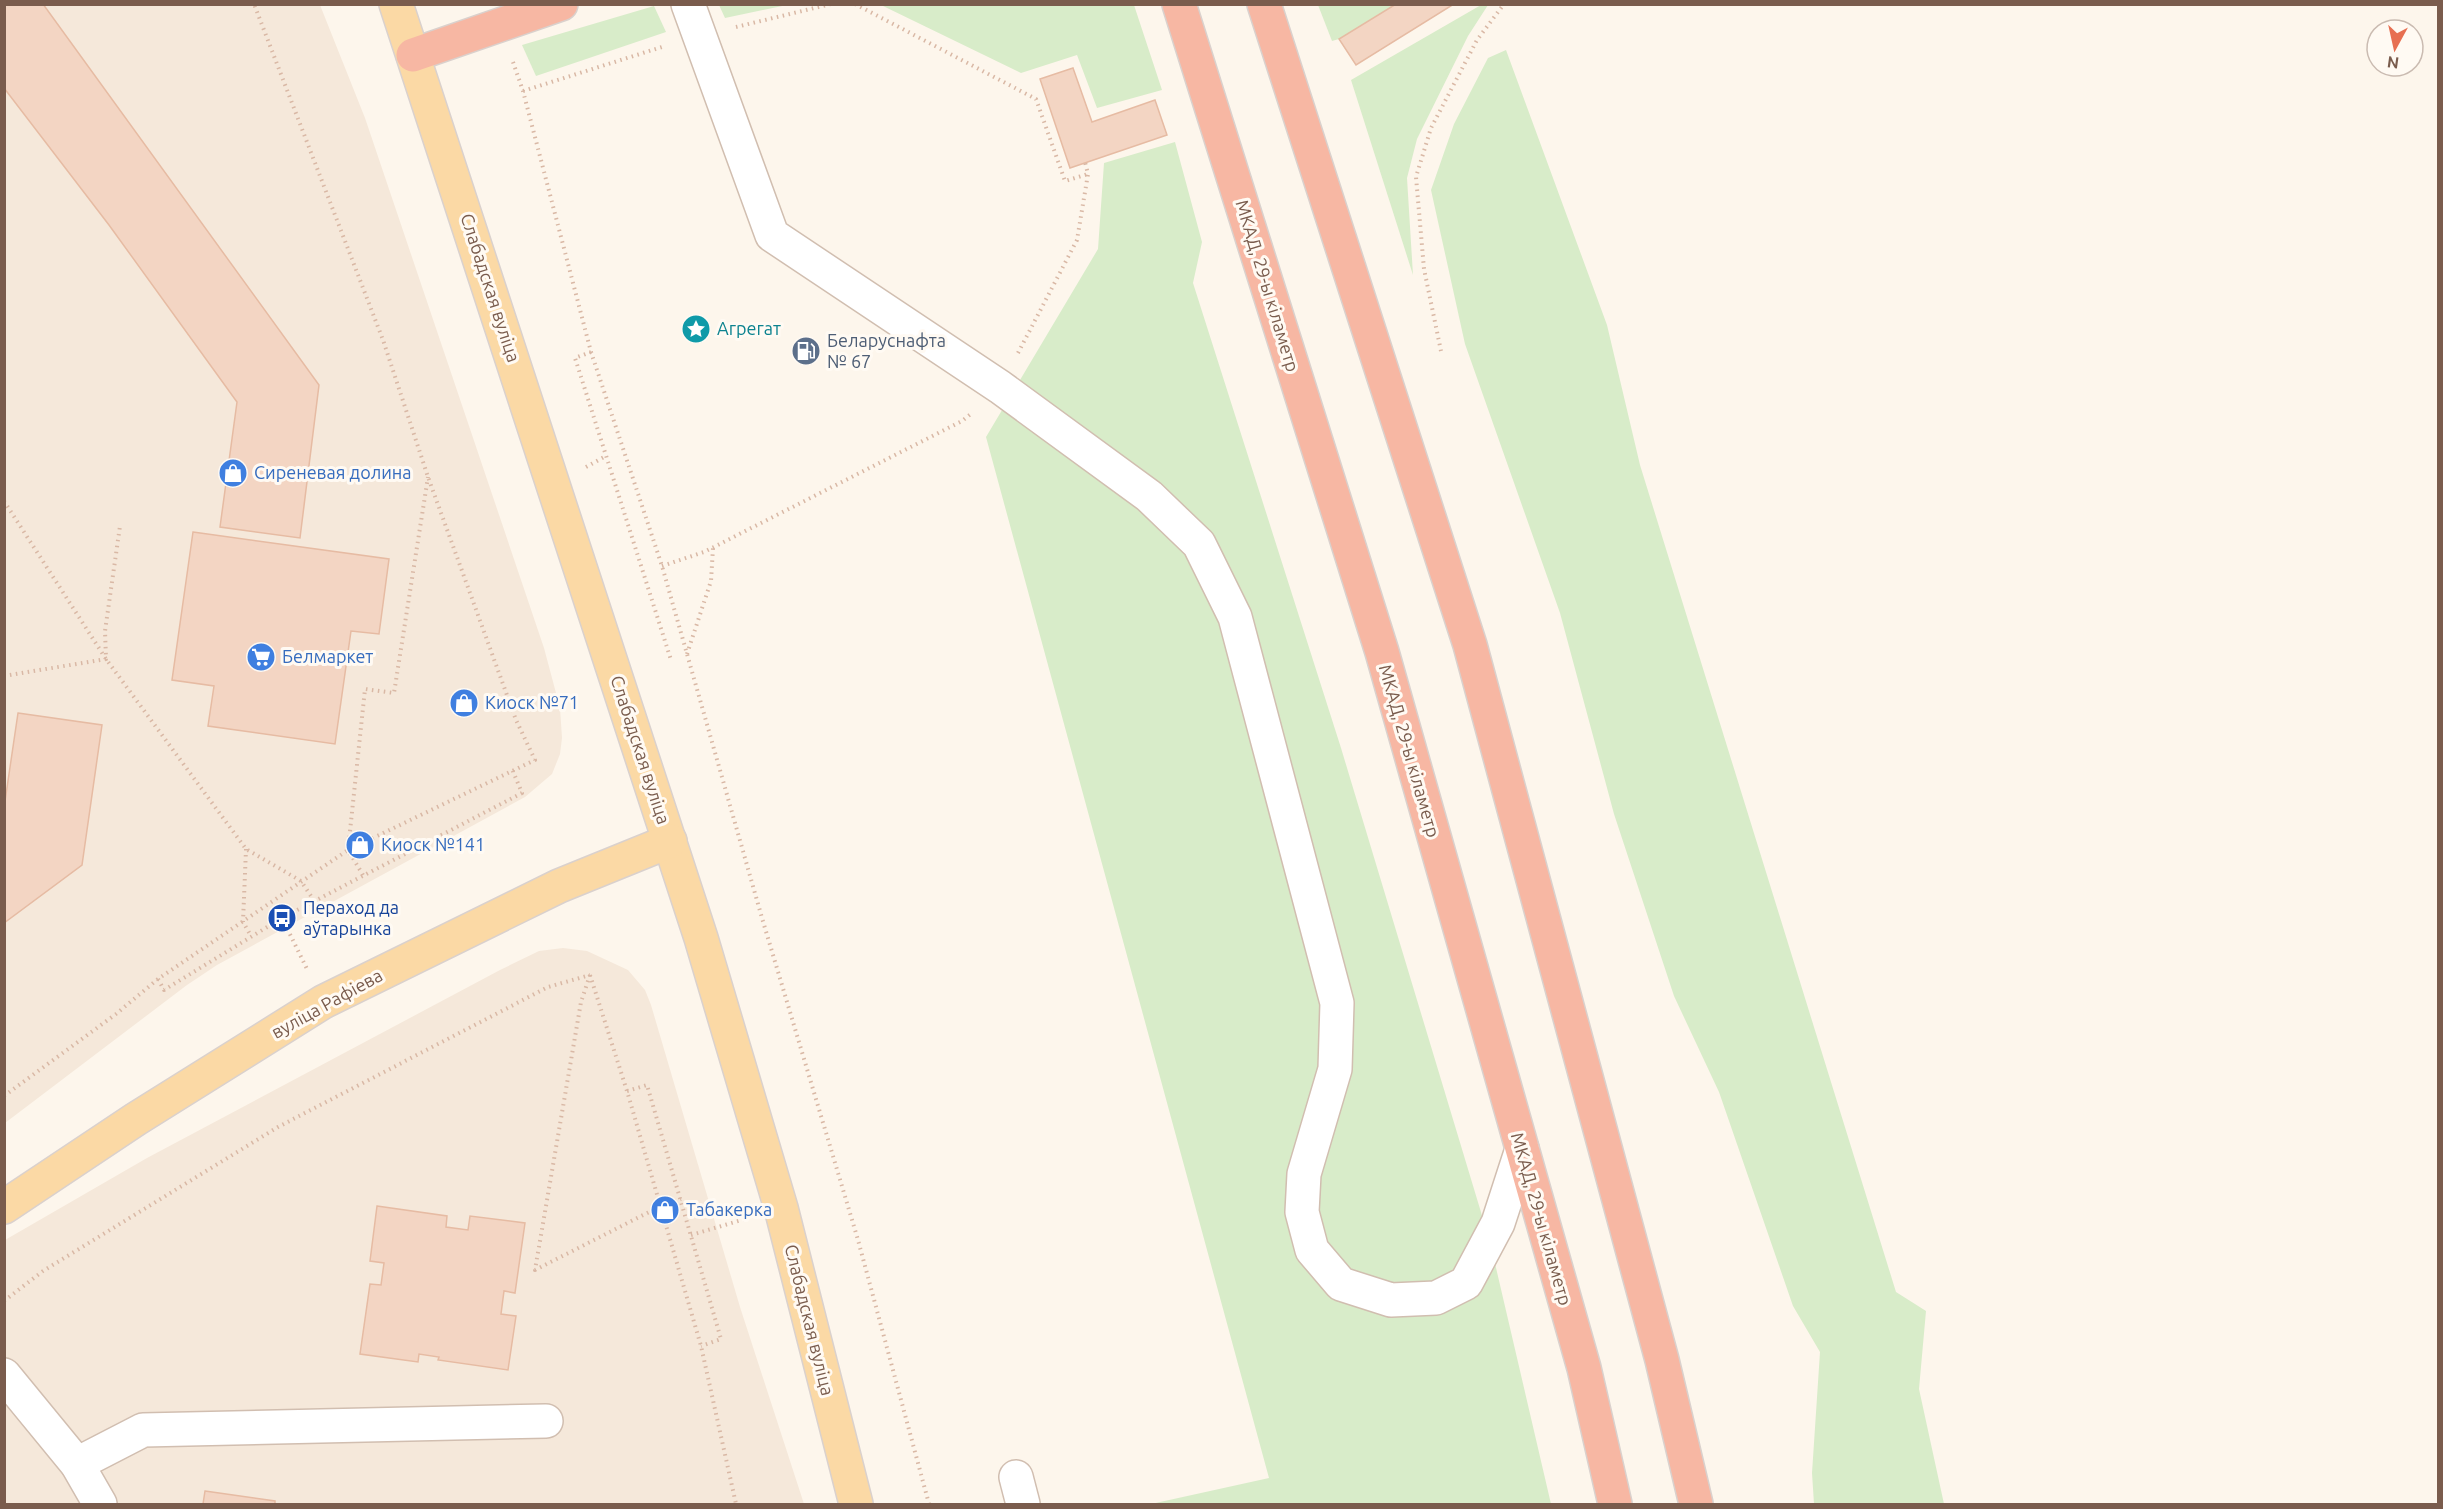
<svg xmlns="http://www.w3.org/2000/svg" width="2443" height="1509" font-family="Ubuntu,sans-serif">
<rect width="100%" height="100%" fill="#fdf6ec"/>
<g fill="#f5e8da">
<polygon points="5,5 320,5 365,118 544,648 560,708 562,738 560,754 552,774 525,797 217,965 187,985 5,1123"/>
<polygon points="563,948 587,951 628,970 645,990 651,1005 740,1307 804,1504 5,1504 5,1240 147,1158 500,970 539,951"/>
</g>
<g fill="#d8ecc9">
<polygon points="719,5 787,5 725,18"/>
<polygon points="881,5 1134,5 1162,90 1097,108 1077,55 1021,73"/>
<polygon points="1318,5 1396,5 1339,39 1332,41"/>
<polygon points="1481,5 1488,5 1468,36 1417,139 1407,178 1413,275 1351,80"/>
<polygon points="654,6 666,32 536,76 522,45"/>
<polygon points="1506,50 1607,325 1640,465 1896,1292 1926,1311 1919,1389 1944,1504 1814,1504 1812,1473 1820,1352 1793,1306 1719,1092 1674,996 1614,814 1560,613 1465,344 1431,190 1454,124 1488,58"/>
<polygon points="1175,142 1202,242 1193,283 1341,748 1490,1242 1551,1504 1151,1504 1269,1478 986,437 1098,249 1104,163"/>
</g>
<g fill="#f3d5c3" stroke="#e6bba3" stroke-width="1.5">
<polygon points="4,4 43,4 319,385 300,538 220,527 237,402 109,225 4,88"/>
<polygon points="1396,4 1454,4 1356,65 1339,39"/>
<polygon points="1073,68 1092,122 1155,100 1167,135 1070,168 1040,79"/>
<polygon points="193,532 389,559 379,634 351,631 335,744 208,726 214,686 172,680"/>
<polygon points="18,713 102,725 82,865 4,923 4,808"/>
<polygon points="377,1206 447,1216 446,1227 468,1230 470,1216 525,1223 515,1293 504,1291 501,1314 516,1316 508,1370 438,1360 439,1357 419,1354 418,1362 360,1354 370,1284 381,1285 384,1263 370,1261"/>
<polygon points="205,1491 275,1501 275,1504 203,1504"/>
</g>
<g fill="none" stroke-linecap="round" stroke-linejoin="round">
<g stroke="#d1beb0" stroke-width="36">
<g id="minor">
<polyline points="688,4 772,235 1000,387 1149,496 1199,544 1235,617 1337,1003 1335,1069 1304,1174 1302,1212 1312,1250 1341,1284 1391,1300 1436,1298 1466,1283 1498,1223 1522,1149"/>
<polyline points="4,1375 77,1464 100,1504"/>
<polyline points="77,1464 143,1430 546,1421"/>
<polyline points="1016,1477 1023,1504"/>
</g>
</g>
<g stroke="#dad1cd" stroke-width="36">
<g id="major">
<polyline points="396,4 701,938 781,1208 856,1504"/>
<polyline points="4,1207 136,1119 323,1002 559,886 670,841"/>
</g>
</g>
<g stroke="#dad1cd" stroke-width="36">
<g id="highway">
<polyline points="1179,4 1382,652 1584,1368 1615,1504"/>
<polyline points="1264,4 1470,645 1662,1360 1696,1504"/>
<polyline points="413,55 561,4"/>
</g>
</g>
<g stroke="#d9b8a5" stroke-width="4" stroke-dasharray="1.5 4.5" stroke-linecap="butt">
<polyline points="855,4 1036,99 1065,181 1088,174"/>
<polyline points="736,27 831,4"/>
<polyline points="513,62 523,91 591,352 662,566 762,918 858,1240 929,1504"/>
<polyline points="523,91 665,46"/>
<polyline points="1441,351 1424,269 1416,177 1431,128 1477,40 1504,4"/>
<polyline points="591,352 575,358 671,660"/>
<polyline points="1018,353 1077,240 1088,174 1085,162"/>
<polyline points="586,467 606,456"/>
<polyline points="4,501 106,659 246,849 301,881 315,902"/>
<polyline points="662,566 704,552 962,421 972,413"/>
<polyline points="687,654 711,581 713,548"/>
<polyline points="4,676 106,659 105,631 120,526"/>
<polyline points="246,849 243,922 251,936"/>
<polyline points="363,875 348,850 365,689 394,693 428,477"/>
<polyline points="282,918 307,969"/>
<polyline points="590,975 627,1091 701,1346 736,1504"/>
<polyline points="590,975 581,1002 535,1270 659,1207 681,1199"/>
<polyline points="158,979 164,990 282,918 522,793 512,769"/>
<polyline points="627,1091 647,1085 721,1339 701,1346"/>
<polyline points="4,1096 116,1014 158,979 348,850 535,760 516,720 428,477 383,340 254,4"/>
<polyline points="691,1235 745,1219"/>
<polyline points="4,1301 43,1271 278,1127 548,987 590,975"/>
</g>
<use href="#minor" stroke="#fff" stroke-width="33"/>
<use href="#major" stroke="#fbd9a5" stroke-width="33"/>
<use href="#highway" stroke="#f7b7a3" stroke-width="33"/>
</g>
<defs>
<g id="sight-disc" transform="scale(1.5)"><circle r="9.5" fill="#0f9aa8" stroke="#fffaf3"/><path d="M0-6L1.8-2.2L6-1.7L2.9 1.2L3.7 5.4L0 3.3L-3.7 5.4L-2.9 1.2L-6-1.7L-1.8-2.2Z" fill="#fff"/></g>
<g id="fuel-disc" transform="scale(1.5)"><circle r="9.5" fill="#5c6f8a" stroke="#fffaf3"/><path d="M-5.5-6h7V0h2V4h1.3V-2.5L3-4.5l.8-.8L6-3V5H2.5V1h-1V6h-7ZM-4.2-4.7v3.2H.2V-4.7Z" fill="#fff"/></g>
<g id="shop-disc" transform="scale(1.5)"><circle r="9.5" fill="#3f7fe0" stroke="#fffaf3"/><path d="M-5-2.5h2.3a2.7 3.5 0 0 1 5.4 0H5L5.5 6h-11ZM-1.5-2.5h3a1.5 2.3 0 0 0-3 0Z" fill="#fff"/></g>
<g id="supermarket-disc" transform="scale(1.5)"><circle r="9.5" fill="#3f7fe0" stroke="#fffaf3"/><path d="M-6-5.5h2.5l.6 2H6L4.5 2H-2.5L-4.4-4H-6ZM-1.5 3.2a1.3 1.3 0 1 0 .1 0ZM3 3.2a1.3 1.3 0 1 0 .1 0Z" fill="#fff"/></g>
<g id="bus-disc" transform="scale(1.5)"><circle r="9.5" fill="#1a4fb4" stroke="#fffaf3"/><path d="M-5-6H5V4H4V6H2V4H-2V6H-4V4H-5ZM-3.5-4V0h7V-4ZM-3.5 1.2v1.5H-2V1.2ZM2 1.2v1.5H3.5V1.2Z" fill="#fff"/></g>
</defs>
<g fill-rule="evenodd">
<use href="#sight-disc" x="696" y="329"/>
<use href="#fuel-disc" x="806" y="351"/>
<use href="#shop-disc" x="233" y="473"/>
<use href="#supermarket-disc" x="261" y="657"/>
<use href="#shop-disc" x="464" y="703"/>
<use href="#shop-disc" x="360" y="845"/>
<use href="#bus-disc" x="282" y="918"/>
<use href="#shop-disc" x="665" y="1210"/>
</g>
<g text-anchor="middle" stroke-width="6" stroke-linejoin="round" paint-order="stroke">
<g font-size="18" fill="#7a5c4d" stroke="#fffaf3">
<text transform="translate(1267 286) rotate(73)" y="6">МКАД, 29-ы кіламетр</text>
<text transform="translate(490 288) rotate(72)" y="6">Слабадская вуліца</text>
<text transform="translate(640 750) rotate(72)" y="6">Слабадская вуліца</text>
<text transform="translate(1409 751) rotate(74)" y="6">МКАД, 29-ы кіламетр</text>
<text transform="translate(327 1004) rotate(-29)" y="6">вуліца Рафіева</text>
<text transform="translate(1541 1219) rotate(74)" y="6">МКАД, 29-ы кіламетр</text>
<text transform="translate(809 1320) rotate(76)" y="6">Слабадская вуліца</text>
</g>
<g font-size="18" fill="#0d838f" stroke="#fffaf3" text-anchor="start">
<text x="717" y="335">Агрегат</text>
</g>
<g font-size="18" fill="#4e5e75" stroke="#fffaf3" text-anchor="start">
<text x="827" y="347">Беларуснафта<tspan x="827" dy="21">№ 67</tspan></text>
</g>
<g font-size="18" fill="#366cbe" stroke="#fffaf3" text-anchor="start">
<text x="254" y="479">Сиреневая долина</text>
<text x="282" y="663">Белмаркет</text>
<text x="485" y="709">Киоск №71</text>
<text x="381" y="851">Киоск №141</text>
<text x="686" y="1216">Табакерка</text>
</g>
<g font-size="18" fill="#164399" stroke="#fffaf3" text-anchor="start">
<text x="303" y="914">Пераход да<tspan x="303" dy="21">аўтарынка</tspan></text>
</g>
</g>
<rect width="2443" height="1509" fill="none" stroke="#7a5c4d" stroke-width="12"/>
<g transform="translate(2395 48) rotate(188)"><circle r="28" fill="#fffaf3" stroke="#cabbb1" stroke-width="1.5"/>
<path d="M0-4.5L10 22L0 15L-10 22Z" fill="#e76f51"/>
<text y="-9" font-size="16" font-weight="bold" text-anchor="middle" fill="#7a5c4d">N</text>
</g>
</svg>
